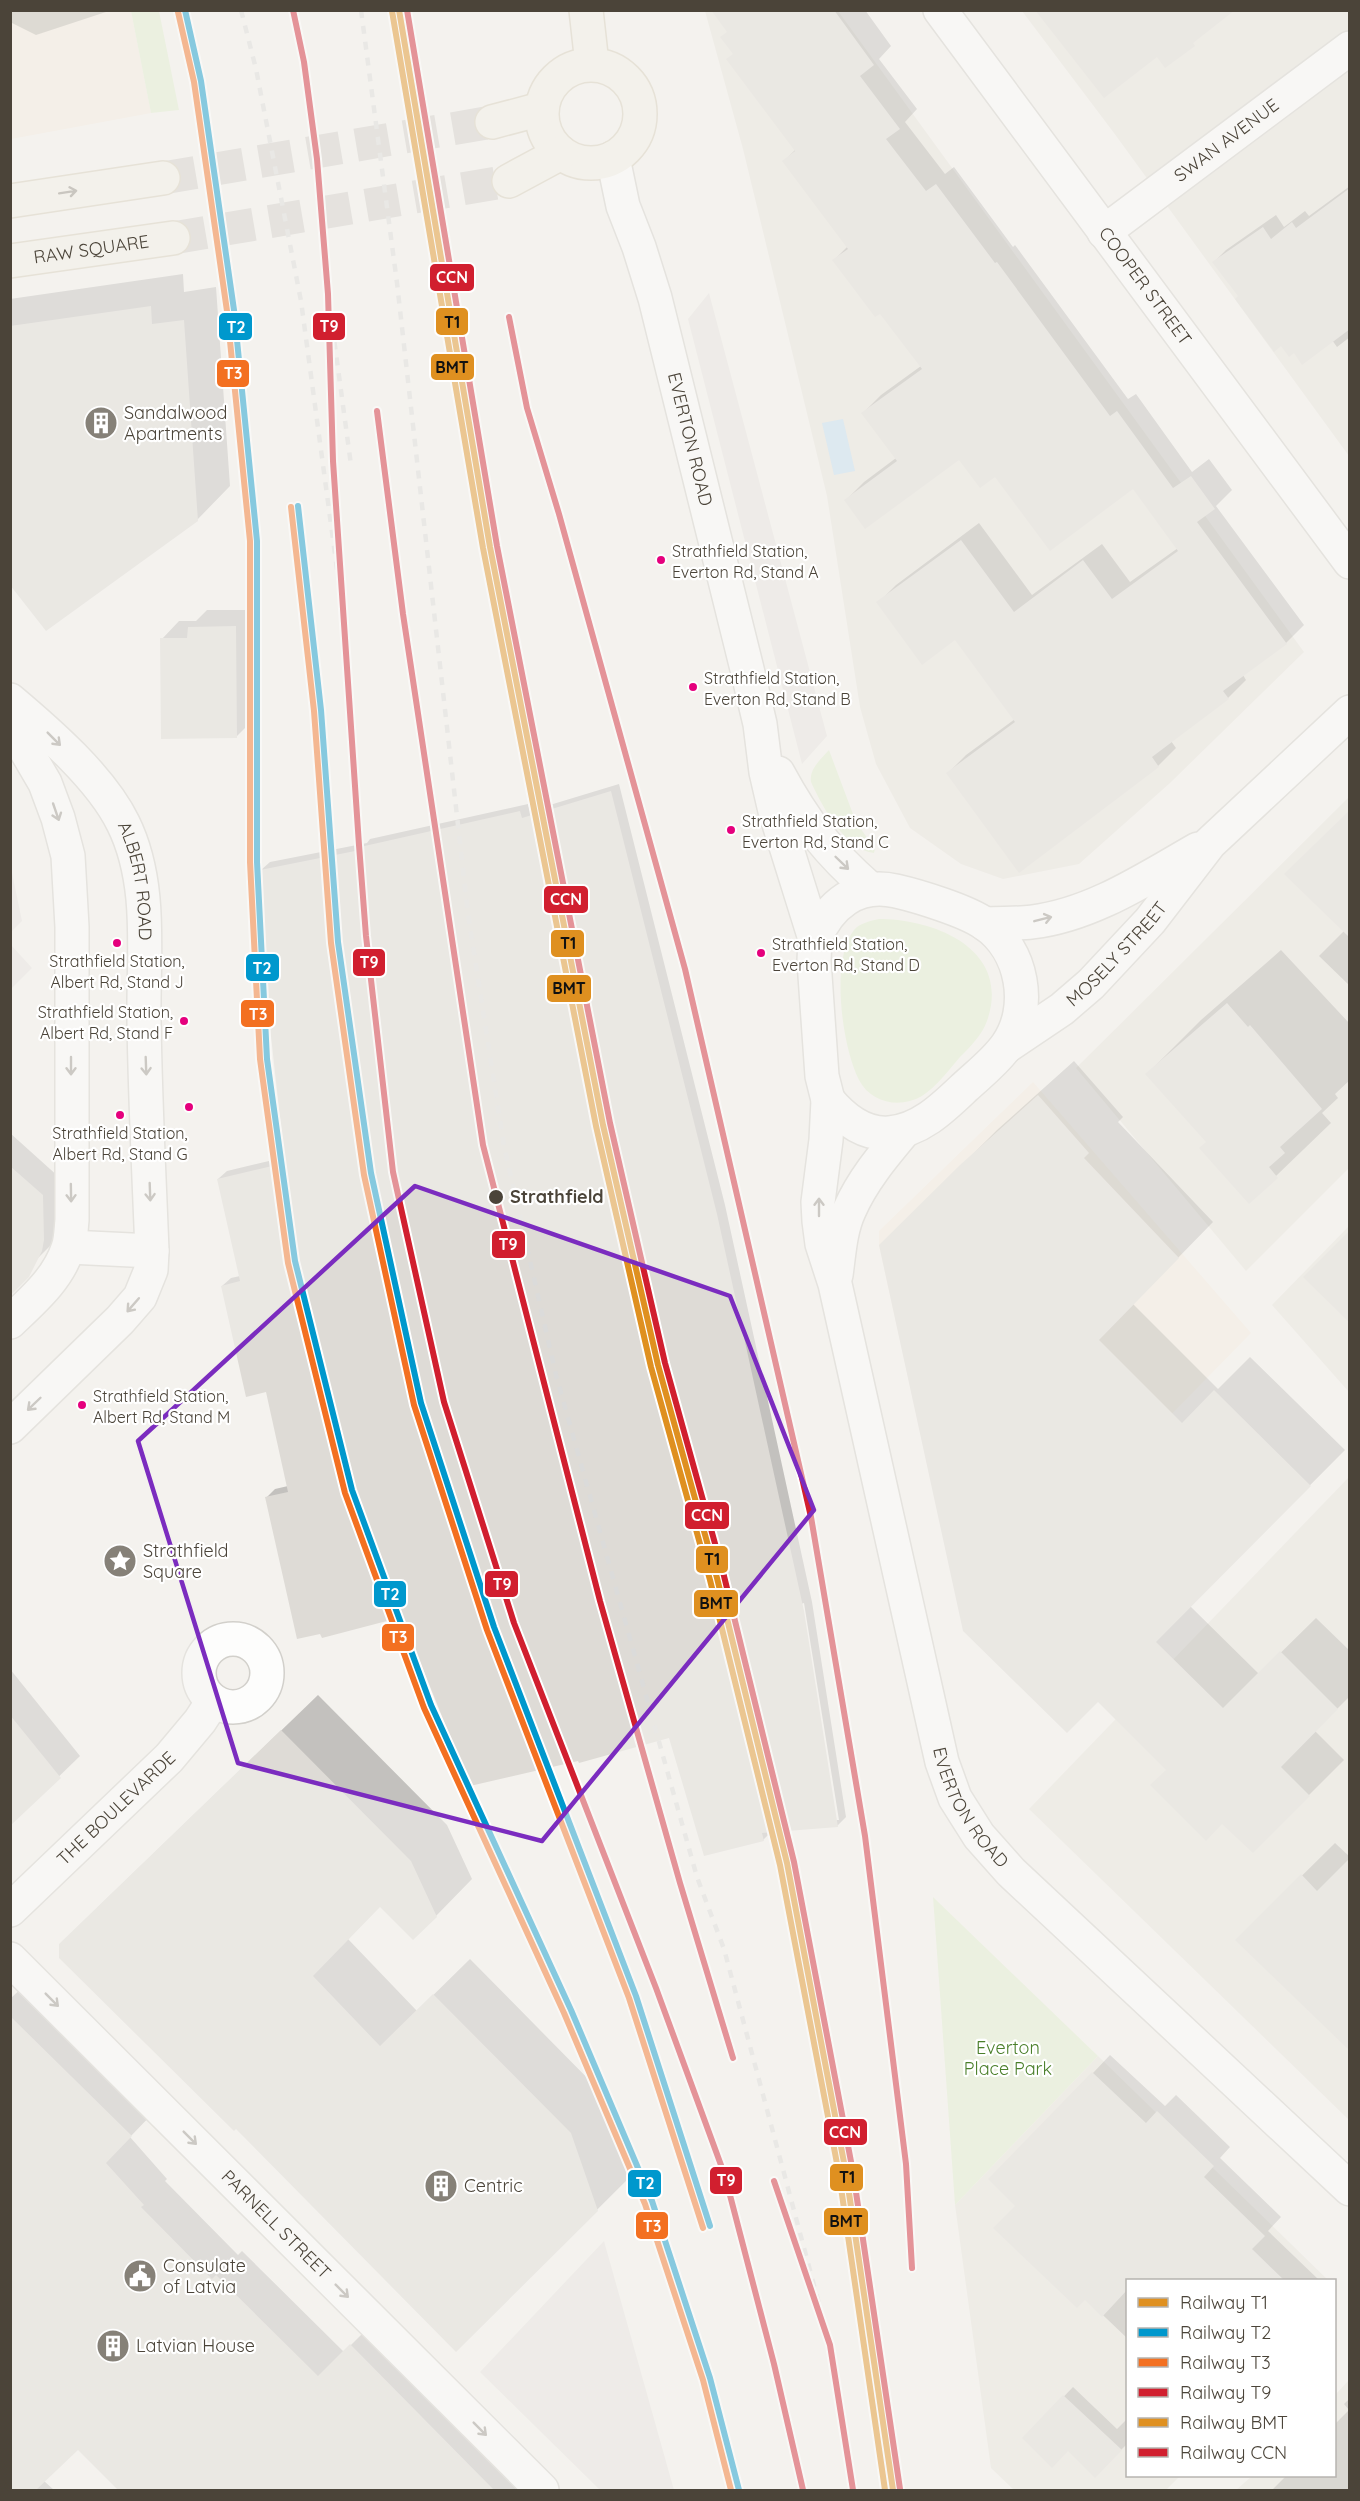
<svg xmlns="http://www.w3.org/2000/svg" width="1360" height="2501" font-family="Quicksand,sans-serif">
<rect width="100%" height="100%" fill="#f4f2ee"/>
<g fill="#e7e4dc">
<polygon points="705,11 838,11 1304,652 1170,783 1079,864 1003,879 961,864 910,828 876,764 860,707 827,496 743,149"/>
<polygon points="1022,11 1349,11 1349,456 1114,133"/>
<polygon points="1349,797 1349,1168 1246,1271 1076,1068"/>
<polygon points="1349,1226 1349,1392 1272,1305"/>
<polygon points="1349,1477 1349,2120 1029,1809"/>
<polygon points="1098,2056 1328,2280 1128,2280 1128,2476 1180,2476 1166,2490 1014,2490 991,2468 955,2205"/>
<polygon points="1349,2380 1349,2490 1236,2490 1252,2476 1334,2476 1335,2395"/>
</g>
<g fill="#f3ebdf">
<polygon points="11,11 131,11 151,113 11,139"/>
<polygon points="1033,1082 1251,1333 963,1627 879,1245 879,1231"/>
</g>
<g fill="#e1eecf">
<polygon points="131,11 159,11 179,110 151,113"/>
<path d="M829 750 856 822 875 849 874 853C845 850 822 806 811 782 809 769 821 759 829 750Z"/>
<path d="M879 919C936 919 1012 950 987 1021 982 1035 970 1047 960 1057 949 1070 936 1087 922 1096 900 1109 871 1103 859 1080 842 1047 830 960 854 930 860 923 870 921 879 919Z"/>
<polygon points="933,1897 1098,2056 955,2205"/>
</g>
<g fill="#e6e3df">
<polygon points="709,293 827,736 802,764 688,319"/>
<polygon points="11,868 22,921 11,932 10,932"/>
<polygon points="11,945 32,968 11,989"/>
<polygon points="604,2241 674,2490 600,2490 480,2372"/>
</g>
<polygon fill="#c0ddf1" points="843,419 855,471 834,475 822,423"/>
<g fill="#0003" fill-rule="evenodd">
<polygon points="10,10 112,10 36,35 10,22"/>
<polygon points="713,10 865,10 891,46 879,59 917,109 905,122 945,174 954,167 1013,247 1015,245 1128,399 1136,394 1192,472 1209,459 1232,490 1216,506 1304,625 1286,643 1243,675 1246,680 1228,698 1171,741 1176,748 1158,766 948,773 966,755 1015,719 956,638 878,603 896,585 979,523 1032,595 1102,544 1130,582 1178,548 1133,487 995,475 959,458 846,500 864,482 896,458 863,413 881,395 921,366 881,311 834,260 848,246 784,161 795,150 734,53 728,31"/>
<polygon points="1350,186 1350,337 1337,347 1332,340 1294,351 1239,296 1214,262 1226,250 1276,215 1284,227 1305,211 1309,216"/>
<polygon points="183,274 184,292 216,287 230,486 197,520 10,582 10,299"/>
<polygon points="207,610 253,610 254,719 237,736 162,639 179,621 196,621"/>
<path d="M619 784 725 1205 812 1602 846 1817 837 1826 772 1831 763 1840 670 1736 403 1616 267 1497 275 1489 288 1486 267 1390 222 1286 231 1278 240 1276 218 1179 227 1171 286 1157 261 870 270 862 367 843 370 839 528 804 530 811ZM804 1603 839 1820H836L801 1604Z"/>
<polygon points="1350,812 1350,986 1319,956 1344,931"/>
<polygon points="1281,950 1350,1024 1350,1080 1335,1094 1338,1098 1322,1113 1331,1123 1249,1202 1207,1142 1147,1074 1201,1020"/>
<polygon points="1074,1061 1123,1117 1118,1122 1213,1222 1133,1304 1218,1389 1250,1357 1345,1450 1190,1606 1259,1674 1316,1618 1350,1651 1350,1696 1315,1731 1344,1760 1253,1851 1168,1770 881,1246 997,1130"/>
<polygon points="10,1133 60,1178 54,1242 10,1286"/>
<polygon points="10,1669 80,1756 10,1824"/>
<polygon points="318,1695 447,1825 472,1879 436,1916 381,1905 348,1939 417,2011 470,1959 606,2097 634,2173 456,2350 97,1908"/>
<polygon points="1335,1843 1350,1857 1350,2049 1237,1940"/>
<polygon points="27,1983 156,2110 130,2137 167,2179 165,2181 238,2255 242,2251 344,2352 376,2320 543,2490 211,2490 204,2484 197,2490 120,2490 78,2448 44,2481 54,2490 10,2490 10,1999"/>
<polygon points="1110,2055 1165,2106 1176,2095 1230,2147 1220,2158 1281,2217 1268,2231 1319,2280 1128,2280 1128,2339 1085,2298 1017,2206 1093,2073"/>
<polygon points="1073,2387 1117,2429 1128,2418 1128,2443 1095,2476 1068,2449 1024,2438"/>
<polygon points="1350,2398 1350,2490 1272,2490 1286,2476 1334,2476 1334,2425 1349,2410 1344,2404"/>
</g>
<g fill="#dedbd6">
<polygon points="711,10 834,10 874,65 860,76 900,129 886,139 926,191 936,184 995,263 997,262 1110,416 1117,411 1173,488 1191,476 1215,509 1197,522 1287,644 1223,691 1229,699 1152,757 1159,767 1019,873 946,773 1015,722 955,640 922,665 876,602 961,540 1014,612 1083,560 1112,599 1178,551 1133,489 1050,551 995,477 980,488 959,460 865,529 844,500 897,461 861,413 922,369 880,314 875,317 832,260 848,249 782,161 795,151 726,59 733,54 720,37 727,32"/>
<polygon points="1035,10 1235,10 1193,43 1195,46 1165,68 1157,57 1104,98"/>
<polygon points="1350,188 1350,329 1302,365 1294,353 1289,357 1281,346 1274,352 1235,299 1238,296 1212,262 1263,227 1271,239 1292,222 1296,228"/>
<polygon points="151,306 152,324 184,320 198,521 46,631 10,585 10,326"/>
<polygon points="236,626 237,738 161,739 160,638 187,638 188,627"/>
<polygon points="611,791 717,1214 804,1611 838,1827 762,1833 764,1841 704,1856 669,1738 579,1763 578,1761 470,1786 402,1617 322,1638 320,1634 297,1639 265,1497 288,1492 266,1392 246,1397 221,1286 240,1281 217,1179 285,1163 268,1009 260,870 360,850 360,847 520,811 522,818"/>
<polygon points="1350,810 1350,938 1284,874"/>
<polygon points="1227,1003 1248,1027 1250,1025 1322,1109 1280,1147 1285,1153 1269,1167 1278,1178 1249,1204 1199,1148 1206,1142 1145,1074"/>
<polygon points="1038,1095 1089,1153 1084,1158 1179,1258 1099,1340 1182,1423 1214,1390 1311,1486 1156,1642 1223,1708 1280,1651 1338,1709 1281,1767 1310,1796 1253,1853 1222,1824 1206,1841 1150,1785 1166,1770 1098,1702 1067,1733 963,1631 879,1245 960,1165"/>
<polygon points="10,1166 43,1195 44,1240 42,1251 29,1277 10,1296"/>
<polygon points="1350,1230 1350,1323 1303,1277"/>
<polygon points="10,1715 61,1778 10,1826"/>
<polygon points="281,1730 411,1861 437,1917 413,1940 380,1907 313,1976 380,2046 433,1994 571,2133 598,2211 456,2352 236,2129 234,2131 59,1958 59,1944"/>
<polygon points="1350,1858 1350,2051 1235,1940 1301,1874 1317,1891"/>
<polygon points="10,2016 132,2136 106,2163 144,2205 141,2207 212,2279 216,2275 318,2376 350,2344 494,2490 118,2490 78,2450 36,2490 10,2490"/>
<polygon points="1092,2072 1146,2123 1157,2111 1214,2166 1204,2177 1265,2236 1252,2249 1284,2280 1128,2280 1128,2289 1102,2317 1085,2300 1077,2308 993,2228 1015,2206 988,2179"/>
<polygon points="1063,2395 1122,2450 1095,2478 1068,2451 1052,2468 1022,2438"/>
</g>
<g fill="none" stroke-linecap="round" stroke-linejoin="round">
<g stroke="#d2cfca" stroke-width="33" stroke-dasharray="33 16" stroke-linecap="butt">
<polyline points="163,178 492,122"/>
<polyline points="173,238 509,181"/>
</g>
<g stroke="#d2d0cb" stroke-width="36">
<g id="minor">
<path id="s1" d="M940 10 1350 562"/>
<path id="s2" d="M613 158 623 206 639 247 655 298 747 669 760 724 766 772 775 811 815 939 814 961 822 1076 828 1100 826 1140 818 1202 819 1221 822 1244 835 1284 942 1762 955 1798 979 1836 1011 1872 1350 2189"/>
<path id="s3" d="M1104 232 1350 48"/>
<path id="s4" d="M10 700C48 732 101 778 123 823 153 883 143 955 144 1020 145 1097 149 1174 152 1251L151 1270 140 1297 120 1320 10 1427"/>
<path d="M10 723 45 783 58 818 68 856 72 927V1220C71 1229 71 1240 68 1248 58 1279 33 1300 10 1322"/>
<path d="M778 773C805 823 828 852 870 889"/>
<path d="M985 924C1001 923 1017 924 1032 922 1092 915 1147 878 1198 849"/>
<path d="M815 939C829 905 857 882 896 891 918 896 967 911 985 924 1023 950 1033 1008 1007 1045 996 1061 979 1074 965 1087 944 1107 920 1131 889 1133 863 1135 843 1118 828 1100"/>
<path id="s5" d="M1007 1046 1062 1009 1091 984 1150 921 1210 843 1350 712"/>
<polyline points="69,1247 152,1251"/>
<path d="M836 1275C839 1254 840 1231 849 1211 862 1181 883 1156 904 1131"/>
<circle cx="233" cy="1673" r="34"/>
<path id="s6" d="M10 1910 169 1758 200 1721 213 1701"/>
<path id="s7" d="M10 1959 542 2490"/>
</g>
</g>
<g stroke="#d6cebb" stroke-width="36">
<g id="primary">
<polyline points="586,10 592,64"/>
<circle cx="591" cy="114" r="49"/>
<polyline points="492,122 541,109"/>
<polyline points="509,181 561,153"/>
<polyline points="10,201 163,178"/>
<path id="s8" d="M10 261 173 238"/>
</g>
</g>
<use href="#minor" stroke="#fdfdfc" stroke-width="33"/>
<use href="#primary" stroke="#f2efe6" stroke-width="33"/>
<g stroke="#dbdbda" stroke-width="4.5" stroke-dasharray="8 8" stroke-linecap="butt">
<polyline points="241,10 256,69 301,301 343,614"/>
<polyline points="361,10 397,283 468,914 504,1146 556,1375 697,1877 724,1949 830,2345"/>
<polyline points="328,294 351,465"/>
</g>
<g stroke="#fff" stroke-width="10">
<polyline id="rail-1" points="399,10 490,547 603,1125 658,1365 717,1578 787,1863 846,2173 893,2490"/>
</g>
<g stroke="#fff" stroke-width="10">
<g id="rail-2">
<polyline points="185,10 201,81 234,310 257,541 257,862 267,1059 295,1261 352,1490 431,1705 571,2010 652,2201 710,2378 739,2490"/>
<polyline points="298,506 321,710 338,942 371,1173 421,1403 494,1627 636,1996 710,2226"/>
</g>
</g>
<g stroke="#fff" stroke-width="10">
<g id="rail-3">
<polyline points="178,12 194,82 227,311 250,541 250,862 260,1059 288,1263 345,1493 424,1708 564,2013 645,2204 703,2380 731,2490"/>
<polyline points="291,507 314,711 331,943 364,1175 414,1405 487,1630 629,1998 703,2228"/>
</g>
</g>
<g stroke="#fff" stroke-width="10">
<g id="rail-4">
<polyline points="293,10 304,62 317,159 328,294 333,461 359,845 366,936 393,1172 444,1402 514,1623 656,1988 725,2176 774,2364 803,2490"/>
<polyline points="377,411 403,614 483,1145 600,1601 680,1883 733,2058"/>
<polyline points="774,2181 830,2345 853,2490"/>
</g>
</g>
<g stroke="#fff" stroke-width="10">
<polyline id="rail-5" points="392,11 483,548 596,1126 651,1367 710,1580 780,1865 839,2174 885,2490"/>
</g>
<g stroke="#fff" stroke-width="10">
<g id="rail-6">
<polyline points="407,10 497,546 610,1123 665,1363 724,1576 794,1862 853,2172 900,2489"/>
<polyline points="509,317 527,408 559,514 685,969 811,1517 865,1836 906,2164 912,2268"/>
</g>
</g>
<use href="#rail-1" stroke="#df9020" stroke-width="6"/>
<use href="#rail-2" stroke="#0098cd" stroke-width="6"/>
<use href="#rail-3" stroke="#f37021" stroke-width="6"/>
<use href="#rail-4" stroke="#d11f2f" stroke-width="6"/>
<use href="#rail-5" stroke="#df9020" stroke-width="6"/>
<use href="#rail-6" stroke="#d11f2f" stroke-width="6"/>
</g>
<defs><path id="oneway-shaft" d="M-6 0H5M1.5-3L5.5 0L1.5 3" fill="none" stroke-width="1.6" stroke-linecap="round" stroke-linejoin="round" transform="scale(1.5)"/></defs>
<use stroke="#969187" href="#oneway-shaft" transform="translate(68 192) rotate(-9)"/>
<g stroke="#9b9791">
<use href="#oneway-shaft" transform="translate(54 739) rotate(45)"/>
<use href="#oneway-shaft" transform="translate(56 812) rotate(71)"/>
<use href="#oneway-shaft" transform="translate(842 863) rotate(44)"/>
<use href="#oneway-shaft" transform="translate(1043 919) rotate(-14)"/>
<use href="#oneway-shaft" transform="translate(71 1066) rotate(90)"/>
<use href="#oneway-shaft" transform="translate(146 1066) rotate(88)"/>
<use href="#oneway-shaft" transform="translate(150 1192) rotate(88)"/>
<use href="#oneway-shaft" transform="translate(71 1193) rotate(89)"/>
<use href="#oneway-shaft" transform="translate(819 1207) rotate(-90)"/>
<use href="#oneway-shaft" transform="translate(133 1305) rotate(131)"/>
<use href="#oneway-shaft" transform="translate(34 1404) rotate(136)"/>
<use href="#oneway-shaft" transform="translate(52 2000) rotate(45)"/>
<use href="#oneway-shaft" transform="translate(190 2138) rotate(45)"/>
<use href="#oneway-shaft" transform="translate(342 2291) rotate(45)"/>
<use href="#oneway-shaft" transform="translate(480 2429) rotate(45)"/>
</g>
<path d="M0 0H1360V2501H0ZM415 1186 730 1296 814 1510 542 1841 238 1763 138 1441Z" fill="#f4f2ee" fill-opacity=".55" fill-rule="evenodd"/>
<path fill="none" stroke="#7b2cbf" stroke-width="4.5" stroke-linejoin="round" d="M415 1186 730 1296 814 1510 542 1841 238 1763 138 1441Z"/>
<defs>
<g id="building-disc" transform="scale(1.725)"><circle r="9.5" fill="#868178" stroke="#fff"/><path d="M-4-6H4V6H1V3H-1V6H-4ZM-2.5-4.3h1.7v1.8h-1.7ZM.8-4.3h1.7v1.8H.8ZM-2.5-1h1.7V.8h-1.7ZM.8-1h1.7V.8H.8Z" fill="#fff"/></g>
<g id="sight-disc" transform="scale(1.725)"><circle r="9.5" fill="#868178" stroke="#fff"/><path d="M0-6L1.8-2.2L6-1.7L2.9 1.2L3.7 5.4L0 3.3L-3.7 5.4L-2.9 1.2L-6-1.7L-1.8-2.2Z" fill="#fff"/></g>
<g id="civic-disc" transform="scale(1.725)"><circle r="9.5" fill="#868178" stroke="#fff"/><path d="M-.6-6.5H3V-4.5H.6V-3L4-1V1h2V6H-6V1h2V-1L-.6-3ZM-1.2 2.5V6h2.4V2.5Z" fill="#fff"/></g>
</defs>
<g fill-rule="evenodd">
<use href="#building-disc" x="101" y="423"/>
<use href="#sight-disc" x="120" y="1561"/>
<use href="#building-disc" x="441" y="2186"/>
<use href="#civic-disc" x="140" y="2276"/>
<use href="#building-disc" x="113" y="2346"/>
</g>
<g fill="#e5007d" stroke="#fff" stroke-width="2">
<circle cx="661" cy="560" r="5"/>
<circle cx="693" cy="687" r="5"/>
<circle cx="731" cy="830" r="5"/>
<circle cx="117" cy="943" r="5"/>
<circle cx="761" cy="953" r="5"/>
<circle cx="184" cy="1021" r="5"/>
<circle cx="189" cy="1107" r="5"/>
<circle cx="120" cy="1115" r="5"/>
<circle cx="82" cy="1405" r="5"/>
</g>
<circle fill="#4b4439" stroke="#fff" stroke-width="2" cx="496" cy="1197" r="8"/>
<g text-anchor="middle" stroke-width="4.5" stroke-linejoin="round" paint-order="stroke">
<g font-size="16" fill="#4b4439" stroke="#fff" text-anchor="start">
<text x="672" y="557">Strathfield Station,<tspan x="672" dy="21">Everton Rd, Stand A</tspan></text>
<text x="704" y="684">Strathfield Station,<tspan x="704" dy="21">Everton Rd, Stand B</tspan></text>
<text x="742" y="827">Strathfield Station,<tspan x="742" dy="21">Everton Rd, Stand C</tspan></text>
<text x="772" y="950">Strathfield Station,<tspan x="772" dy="21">Everton Rd, Stand D</tspan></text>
<text x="117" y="967" text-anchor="middle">Strathfield Station,<tspan x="117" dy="21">Albert Rd, Stand J</tspan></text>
<text x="173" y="1018" text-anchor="end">Strathfield Station,<tspan x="173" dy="21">Albert Rd, Stand F</tspan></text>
<text x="120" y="1139" text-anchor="middle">Strathfield Station,<tspan x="120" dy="21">Albert Rd, Stand G</tspan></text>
<text x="93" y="1402">Strathfield Station,<tspan x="93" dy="21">Albert Rd, Stand M</tspan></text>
</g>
<g font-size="18" fill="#4b4439" stroke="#fff">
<text dy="6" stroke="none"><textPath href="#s3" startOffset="153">SWAN AVENUE</textPath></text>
<text dy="6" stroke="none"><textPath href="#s8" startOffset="82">RAW SQUARE</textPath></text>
<text dy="6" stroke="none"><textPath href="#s1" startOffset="344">COOPER STREET</textPath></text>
<text dy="6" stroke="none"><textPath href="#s2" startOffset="292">EVERTON ROAD</textPath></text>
<text dy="6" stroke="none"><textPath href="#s4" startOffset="228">ALBERT ROAD</textPath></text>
<text dy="6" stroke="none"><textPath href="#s5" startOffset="144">MOSELY STREET</textPath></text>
<text dy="6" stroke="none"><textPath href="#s2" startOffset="1700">EVERTON ROAD</textPath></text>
<text dy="6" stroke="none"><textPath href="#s6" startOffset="147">THE BOULEVARDE</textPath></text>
<text dy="6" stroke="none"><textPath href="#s7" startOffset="376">PARNELL STREET</textPath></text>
</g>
<g font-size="18" fill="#4b4439" stroke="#fff" text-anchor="start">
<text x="124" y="419">Sandalwood<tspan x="124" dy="21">Apartments</tspan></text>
<text x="143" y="1557">Strathfield<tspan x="143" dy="21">Square</tspan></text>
<text x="464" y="2192">Centric</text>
<text x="163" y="2272">Consulate<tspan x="163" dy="21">of Latvia</tspan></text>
<text x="136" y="2352">Latvian House</text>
</g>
<g font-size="18" font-weight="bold" fill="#4b4439" stroke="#fff" text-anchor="start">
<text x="510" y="1203">Strathfield</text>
</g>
<g font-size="18" fill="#4a7f2a" stroke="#fff">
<text x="1008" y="2054">Everton<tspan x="1008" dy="21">Place Park</tspan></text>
</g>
</g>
<g stroke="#fff" stroke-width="2">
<rect x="429" y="263" width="46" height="29" rx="6" fill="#d11f2f"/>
<rect x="435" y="307" width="34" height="29" rx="6" fill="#df9020"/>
<rect x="312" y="312" width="34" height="29" rx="6" fill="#d11f2f"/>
<rect x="218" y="312" width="35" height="29" rx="6" fill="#0098cd"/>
<rect x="430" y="353" width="45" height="28" rx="6" fill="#df9020"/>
<rect x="216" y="359" width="34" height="29" rx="6" fill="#f37021"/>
<rect x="543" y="885" width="46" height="29" rx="6" fill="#d11f2f"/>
<rect x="550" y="929" width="35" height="29" rx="6" fill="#df9020"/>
<rect x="352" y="948" width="34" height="29" rx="6" fill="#d11f2f"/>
<rect x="245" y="953" width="35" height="29" rx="6" fill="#0098cd"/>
<rect x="546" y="974" width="46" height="29" rx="6" fill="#df9020"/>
<rect x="240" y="999" width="35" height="29" rx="6" fill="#f37021"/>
<rect x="491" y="1230" width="35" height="29" rx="6" fill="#d11f2f"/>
<rect x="684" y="1501" width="46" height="29" rx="6" fill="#d11f2f"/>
<rect x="695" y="1545" width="34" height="29" rx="6" fill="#df9020"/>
<rect x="484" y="1570" width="35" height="28" rx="6" fill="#d11f2f"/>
<rect x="373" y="1580" width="34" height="28" rx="6" fill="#0098cd"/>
<rect x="693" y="1589" width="46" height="29" rx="6" fill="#df9020"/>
<rect x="381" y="1623" width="34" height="29" rx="6" fill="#f37021"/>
<rect x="823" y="2118" width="45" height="28" rx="6" fill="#d11f2f"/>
<rect x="829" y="2163" width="35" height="29" rx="6" fill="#df9020"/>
<rect x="709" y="2166" width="34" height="29" rx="6" fill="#d11f2f"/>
<rect x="627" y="2169" width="35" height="29" rx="6" fill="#0098cd"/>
<rect x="823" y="2207" width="46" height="29" rx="6" fill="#df9020"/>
<rect x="635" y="2211" width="34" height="29" rx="6" fill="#f37021"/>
</g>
<g font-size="16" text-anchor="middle" font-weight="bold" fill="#fff">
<text x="452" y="283">CCN</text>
<text x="329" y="332">T9</text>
<text x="236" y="333">T2</text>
<text x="233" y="379">T3</text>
<text x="566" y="905">CCN</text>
<text x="369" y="968">T9</text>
<text x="262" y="974">T2</text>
<text x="258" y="1020">T3</text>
<text x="508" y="1250">T9</text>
<text x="707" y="1521">CCN</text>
<text x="502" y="1590">T9</text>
<text x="390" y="1600">T2</text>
<text x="398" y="1643">T3</text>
<text x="845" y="2138">CCN</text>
<text x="726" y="2186">T9</text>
<text x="645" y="2189">T2</text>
<text x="652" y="2232">T3</text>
</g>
<g font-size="16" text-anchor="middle" font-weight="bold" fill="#111">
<text x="452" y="328">T1</text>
<text x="452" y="373">BMT</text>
<text x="568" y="949">T1</text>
<text x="569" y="994">BMT</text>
<text x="712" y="1565">T1</text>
<text x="716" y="1609">BMT</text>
<text x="847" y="2183">T1</text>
<text x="846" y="2227">BMT</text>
</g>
<rect width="1360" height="2501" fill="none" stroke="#4b4439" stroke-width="24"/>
<rect x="1126" y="2279" width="210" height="198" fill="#ffffff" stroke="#b7b4b0" stroke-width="1.5"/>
<rect x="1138" y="2298" width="30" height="9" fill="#df9020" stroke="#b7b4b0" stroke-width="1.5"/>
<text x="1180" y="2309" font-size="18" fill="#4b4439">Railway T1</text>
<rect x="1138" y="2328" width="30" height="9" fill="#0098cd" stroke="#b7b4b0" stroke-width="1.5"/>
<text x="1180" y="2339" font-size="18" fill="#4b4439">Railway T2</text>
<rect x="1138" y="2358" width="30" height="9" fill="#f37021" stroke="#b7b4b0" stroke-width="1.5"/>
<text x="1180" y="2369" font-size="18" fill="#4b4439">Railway T3</text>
<rect x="1138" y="2388" width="30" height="9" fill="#d11f2f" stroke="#b7b4b0" stroke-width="1.5"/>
<text x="1180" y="2399" font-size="18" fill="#4b4439">Railway T9</text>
<rect x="1138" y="2418" width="30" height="9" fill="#df9020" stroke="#b7b4b0" stroke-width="1.5"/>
<text x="1180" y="2429" font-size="18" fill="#4b4439">Railway BMT</text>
<rect x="1138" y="2448" width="30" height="9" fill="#d11f2f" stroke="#b7b4b0" stroke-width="1.5"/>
<text x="1180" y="2459" font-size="18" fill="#4b4439">Railway CCN</text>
</svg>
